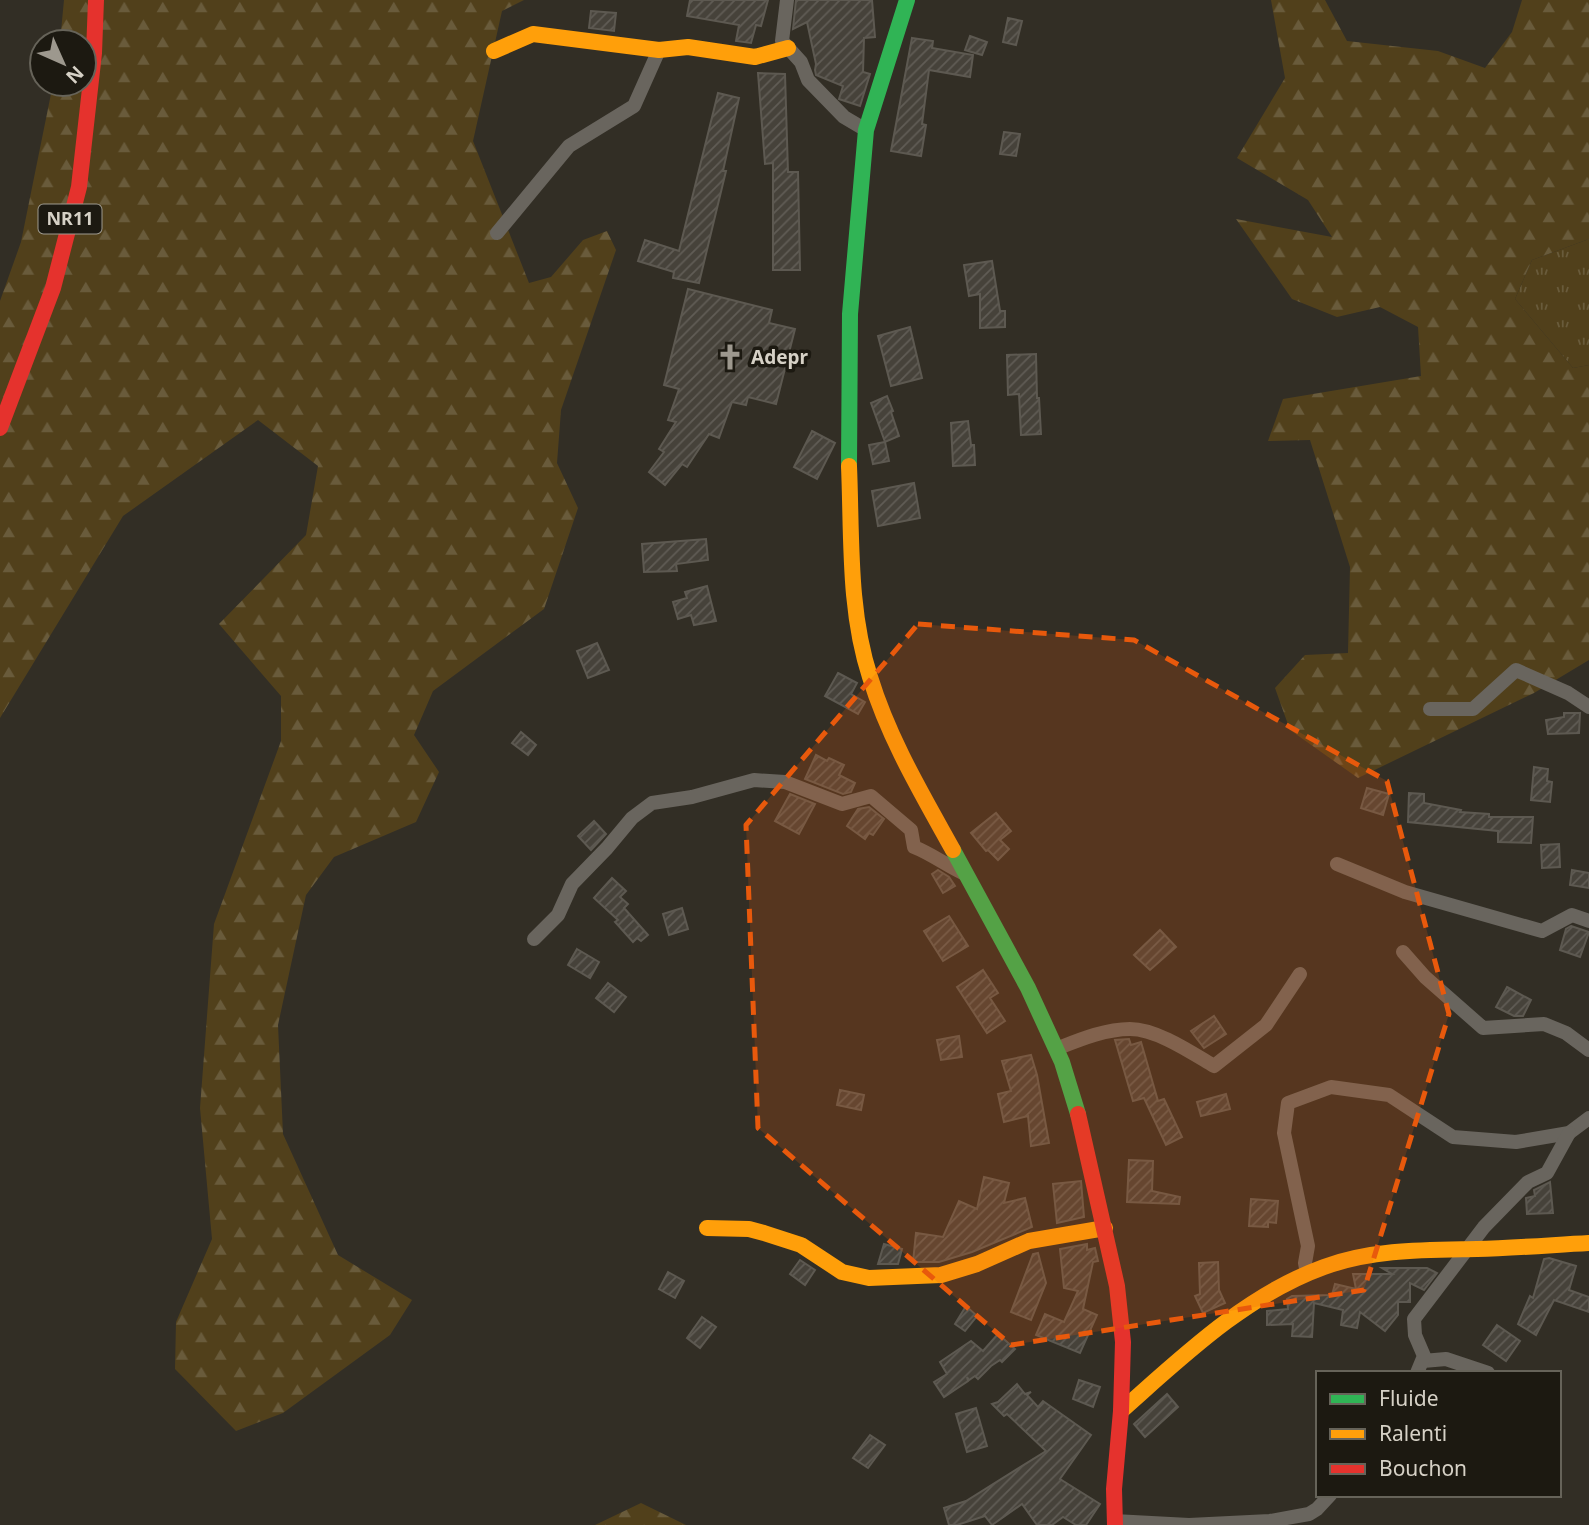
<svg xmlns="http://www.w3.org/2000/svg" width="1589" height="1525" font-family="'Noto Sans',sans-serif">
<defs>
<pattern id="grass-tufts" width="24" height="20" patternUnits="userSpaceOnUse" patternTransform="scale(1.75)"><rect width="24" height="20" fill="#51401b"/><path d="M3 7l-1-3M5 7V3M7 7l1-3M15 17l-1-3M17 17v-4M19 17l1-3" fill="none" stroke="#695b3b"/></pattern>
<pattern id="forest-firs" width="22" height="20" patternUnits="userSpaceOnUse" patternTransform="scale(1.75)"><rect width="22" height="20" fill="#51401b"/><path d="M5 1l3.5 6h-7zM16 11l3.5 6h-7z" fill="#695b3b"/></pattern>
<pattern id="building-hatch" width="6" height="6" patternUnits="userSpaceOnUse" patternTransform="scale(1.75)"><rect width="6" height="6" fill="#46423a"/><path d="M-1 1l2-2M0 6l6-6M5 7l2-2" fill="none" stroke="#605c55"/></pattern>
</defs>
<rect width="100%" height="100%" fill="#322e25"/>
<polygon fill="url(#grass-tufts)" points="1589,239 1589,365 1573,368 1515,299 1532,260"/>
<g fill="url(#forest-firs)">
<polygon points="64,0 524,0 502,11 473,141 529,283 551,277 583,240 607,231 616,250 561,410 557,463 578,508 544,609 433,691 414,735 439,772 416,822 334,857 306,895 278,1025 283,1134 338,1255 412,1300 390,1335 283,1413 236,1431 175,1369 176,1322 212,1239 200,1108 214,924 281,741 281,696 219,624 306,535 318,466 258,420 123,516 0,718 0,301 21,242 53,84 84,84 84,42 60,42"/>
<polygon points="1271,0 1325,0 1347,41 1438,51 1485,68 1512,32 1522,0 1589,0 1589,239 1532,260 1515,299 1573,368 1589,365 1589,660 1534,693 1358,778 1290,730 1275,688 1305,655 1348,653 1350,567 1310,440 1268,441 1283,399 1421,376 1418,327 1380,307 1337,317 1292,299 1236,219 1332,237 1308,200 1237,158 1285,78"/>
<polygon points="641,1503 686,1525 595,1525"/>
</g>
<g fill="url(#building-hatch)" stroke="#5d5951" stroke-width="2">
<polygon points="690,0 768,0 761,26 756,25 751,43 736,41 739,25 687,16"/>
<polygon points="796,0 872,0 875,37 864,38 863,72 870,74 860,106 839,99 843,86 816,75 815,70 816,64 807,22 793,29"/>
<polygon points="591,11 616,13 614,31 589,28"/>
<polygon points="1008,18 1022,21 1016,45 1003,42"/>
<polygon points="970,36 987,42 982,55 965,50"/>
<polygon points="912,38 933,41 932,48 973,55 970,77 929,70 922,124 926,125 921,156 891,151"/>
<polygon points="758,73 785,74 788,172 798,172 800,270 773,270 773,163 765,164"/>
<polygon points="718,93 739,98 723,171 726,171 699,283 673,278 674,272 638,261 645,240 679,251"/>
<polygon points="1004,132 1020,134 1016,156 1000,154"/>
<polygon points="992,261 1000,311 1005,311 1005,327 980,328 980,294 969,296 964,265"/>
<polygon points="688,289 772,310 769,323 795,329 776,404 748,397 746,405 732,402 719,438 709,434 687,467 682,464 665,485 649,472 664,452 659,449 676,422 668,420 679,389 664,385"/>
<polygon points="910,327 922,378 891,386 878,336"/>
<polygon points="1036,354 1037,398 1039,398 1041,434 1021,435 1019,394 1008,395 1007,355"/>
<polygon points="887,396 893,411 891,412 899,436 885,442 871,403"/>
<polygon points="968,421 971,445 974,445 975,465 953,466 951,423"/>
<polygon points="812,431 835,443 817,479 794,467"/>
<polygon points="885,442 889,461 873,464 869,445"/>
<polygon points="914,483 920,518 878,526 872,491"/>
<polygon points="706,539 708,560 676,564 677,571 644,572 642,544"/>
<polygon points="707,586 716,621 694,625 691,615 678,619 673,602 687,598 685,592"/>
<polygon points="597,643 609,670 588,678 577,651"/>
<polygon points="838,673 857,683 851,694 865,702 858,714 825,696"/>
<polygon points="1564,713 1580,713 1579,733 1548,734 1546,720 1564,717"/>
<polygon points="521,732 536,745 528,755 512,743"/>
<polygon points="816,755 827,761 829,758 844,765 839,775 855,783 851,792 843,794 805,779"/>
<polygon points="1534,767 1548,769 1547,781 1552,782 1550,802 1531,800"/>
<polygon points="1367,788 1389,794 1383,815 1361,808"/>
<polygon points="1409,793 1424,794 1424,803 1461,810 1460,812 1489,814 1489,817 1533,817 1531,843 1498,842 1498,831 1408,822"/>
<polygon points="790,794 815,804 799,834 775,821"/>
<polygon points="869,807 884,819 873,835 869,833 865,839 847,826 858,809"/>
<polygon points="996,813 1011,831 1000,840 1009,849 998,860 988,850 986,851 971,833"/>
<polygon points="594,821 606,834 591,850 578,836"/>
<polygon points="1559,844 1560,867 1542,868 1541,845"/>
<polygon points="938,870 949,877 955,886 943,893 932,874"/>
<polygon points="1572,870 1589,873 1589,888 1570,885"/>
<polygon points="612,878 626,891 620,897 628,904 624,908 648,935 641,941 637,938 633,942 615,922 618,920 594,898"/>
<polygon points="682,908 688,929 669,935 663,914"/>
<polygon points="949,916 968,946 943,961 924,931"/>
<polygon points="1571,926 1589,932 1580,957 1560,950 1566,929"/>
<polygon points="1160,930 1176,947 1150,970 1134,955"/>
<polygon points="577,949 599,962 590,978 568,965"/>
<polygon points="983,970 998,993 990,998 1005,1021 987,1033 957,987"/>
<polygon points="608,983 626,997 614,1012 596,998"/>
<polygon points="1507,987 1531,1000 1523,1016 1514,1016 1496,1007"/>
<polygon points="1214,1016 1226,1034 1204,1048 1191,1031"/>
<polygon points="959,1036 962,1057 941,1060 937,1040"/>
<polygon points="1129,1039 1131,1045 1141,1042 1158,1101 1164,1099 1182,1137 1166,1145 1144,1098 1133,1101 1115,1040"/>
<polygon points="1031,1055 1037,1075 1049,1143 1031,1146 1028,1116 1004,1122 998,1094 1011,1091 1002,1061"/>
<polygon points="840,1090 864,1095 861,1110 837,1105"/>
<polygon points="1226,1094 1230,1109 1201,1116 1197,1102"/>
<polygon points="1129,1160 1153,1161 1152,1191 1180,1197 1179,1204 1127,1202"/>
<polygon points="984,1177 1009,1183 1004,1203 1025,1198 1032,1227 972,1252 939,1262 913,1262 916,1233 943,1237 959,1201 977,1209"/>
<polygon points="1081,1181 1084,1217 1057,1223 1053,1184"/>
<polygon points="1550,1182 1553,1213 1527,1214 1526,1198 1535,1196 1534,1190"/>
<polygon points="1251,1199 1278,1201 1276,1223 1268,1222 1268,1227 1249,1226"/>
<polygon points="884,1244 902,1249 898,1264 878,1264"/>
<polygon points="1087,1244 1087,1250 1095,1248 1098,1261 1093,1262 1083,1309 1097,1315 1080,1353 1036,1335 1045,1314 1064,1322 1078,1291 1064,1288 1060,1249"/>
<polygon points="1038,1253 1046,1283 1031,1320 1011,1312 1033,1254"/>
<polygon points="1549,1258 1576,1266 1569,1290 1589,1297 1589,1312 1554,1300 1536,1335 1518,1324 1530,1296 1533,1298 1544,1259"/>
<polygon points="800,1260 815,1270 805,1285 790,1274"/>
<polygon points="1218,1262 1219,1290 1225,1303 1203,1313 1195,1296 1200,1294 1199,1263"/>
<polygon points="1382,1268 1427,1268 1437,1273 1424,1290 1410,1283 1410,1302 1398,1302 1398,1315 1385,1331 1360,1312 1357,1328 1341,1325 1343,1310 1314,1303 1312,1337 1292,1336 1293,1324 1267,1325 1267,1311 1288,1309 1287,1299 1292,1296 1332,1295 1335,1284 1356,1289 1353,1274 1392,1274"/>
<polygon points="668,1272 684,1281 675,1298 659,1289"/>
<polygon points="966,1306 977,1316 965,1331 955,1324"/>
<polygon points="702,1317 716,1327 700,1348 687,1338"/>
<polygon points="1497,1325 1520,1341 1506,1361 1483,1345"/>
<polygon points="998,1334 1015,1349 1002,1362 1000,1360 991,1366 978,1379 975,1376 969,1380 967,1377 968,1381 944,1397 934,1382 947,1374 940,1362 971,1341 983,1351"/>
<polygon points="1079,1380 1100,1387 1093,1407 1073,1399"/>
<polygon points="1017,1384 1025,1394 1031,1392 1027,1395 1038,1407 1043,1401 1091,1435 1060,1479 1100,1504 1086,1525 1076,1525 1063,1517 1052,1525 1037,1525 1022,1504 992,1525 985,1516 957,1525 949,1525 944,1508 966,1501 1046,1451 1007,1414 1004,1416 992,1404 998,1402"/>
<polygon points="1167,1394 1178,1407 1145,1437 1134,1424"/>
<polygon points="976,1408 987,1446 967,1452 956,1414"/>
<polygon points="870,1435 885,1445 868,1468 853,1458"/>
</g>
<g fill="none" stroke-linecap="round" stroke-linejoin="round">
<g stroke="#69655e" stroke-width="14">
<polyline points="787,0 782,41 801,62 808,80 844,117 866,130"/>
<polyline points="497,233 569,146 634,106 659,50"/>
<polyline points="1430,709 1473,709 1516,670 1568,693 1589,707"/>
<polyline points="1337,864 1405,892 1542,931 1572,915 1589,921"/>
<path d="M534 939 558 915 572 884 607 848 632 818 652 803 692 797 754 780 785 782 842 804 871 796 911 830 914 847C932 854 947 866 965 874"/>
<polyline points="1403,952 1425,977 1483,1028 1544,1024 1566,1033 1589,1050"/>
<path d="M1056 1049C1079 1040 1105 1029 1130 1029 1157 1029 1192 1053 1214 1066L1266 1025 1300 974"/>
<polyline points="1307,1274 1305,1263 1308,1246 1284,1133 1288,1103 1331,1087 1389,1095 1453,1137 1516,1142 1569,1133 1589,1118"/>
<polyline points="1423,1361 1446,1359 1488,1373"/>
<polyline points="1417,1373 1424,1356 1415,1335 1414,1319 1484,1227 1528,1182 1547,1173 1569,1133"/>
<polyline points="1114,1521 1189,1525 1270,1521 1309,1514 1317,1509 1330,1495"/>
</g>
<g stroke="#30b455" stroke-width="16">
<polyline points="849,466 850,314 866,130 907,0"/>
<polyline points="953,850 1028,988 1062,1062 1078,1114"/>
</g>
<g stroke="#ff9f0a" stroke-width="16">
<polyline points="494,51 533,34 659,50 688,47 755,57 788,48"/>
<path d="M849 466C852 536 848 610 870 677 889 739 922 794 953 850"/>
<polyline points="707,1228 749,1229 764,1233 801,1245 842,1272 869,1278 941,1275 977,1264 1029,1241 1105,1228"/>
<path d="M1121 1411C1182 1357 1246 1295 1324 1267 1373 1249 1426 1250 1477 1249 1514 1248 1552 1245 1589 1243"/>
</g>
<g stroke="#e5322d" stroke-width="16">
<polyline points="0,428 53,288 79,187 94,53 96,0"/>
<polyline points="1078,1114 1117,1286 1123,1342 1121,1411 1114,1489 1115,1525"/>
</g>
</g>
<path fill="#e8590c" fill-opacity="0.2" stroke="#e8590c" stroke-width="5" stroke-dasharray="14 9" stroke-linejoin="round" d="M918 624 1134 640 1387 781 1449 1014 1364 1290 1011 1345 758 1128 746 825Z"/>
<defs>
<g id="church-bare" transform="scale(2.1)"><path d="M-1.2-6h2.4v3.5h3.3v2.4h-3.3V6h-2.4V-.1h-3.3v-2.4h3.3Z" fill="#9d988e" stroke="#1c1911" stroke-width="2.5" paint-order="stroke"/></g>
</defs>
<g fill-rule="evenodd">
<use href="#church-bare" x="730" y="357"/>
</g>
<g text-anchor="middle" stroke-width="7" stroke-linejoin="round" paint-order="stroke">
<rect fill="#1c1911" stroke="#9e9a90" stroke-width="2" x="38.5" y="204.5" width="63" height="29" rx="5"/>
<g font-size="18" font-weight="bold" fill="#d6d1c6">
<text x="70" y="225">NR11</text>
</g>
<g font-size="19" font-weight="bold" fill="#d6d1c6" stroke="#1c1911" text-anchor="start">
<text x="751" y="364">Adepr</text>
</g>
</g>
<rect x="1316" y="1371" width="245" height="126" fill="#1c1911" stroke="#666359" stroke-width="2"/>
<rect x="1330" y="1394" width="35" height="10" fill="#30b455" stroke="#666359" stroke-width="2"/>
<text x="1379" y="1406" font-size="21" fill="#d6d1c6">Fluide</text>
<rect x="1330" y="1429" width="35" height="10" fill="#ff9f0a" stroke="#666359" stroke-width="2"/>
<text x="1379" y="1441" font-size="21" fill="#d6d1c6">Ralenti</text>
<rect x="1330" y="1464" width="35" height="10" fill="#e5322d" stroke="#666359" stroke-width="2"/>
<text x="1379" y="1476" font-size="21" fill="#d6d1c6">Bouchon</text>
<g transform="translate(63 63) rotate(135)"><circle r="33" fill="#1c1911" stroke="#666359" stroke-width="2"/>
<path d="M0-5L12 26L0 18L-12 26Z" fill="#9d988e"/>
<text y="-10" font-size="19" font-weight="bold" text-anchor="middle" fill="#d6d1c6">N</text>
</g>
</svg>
